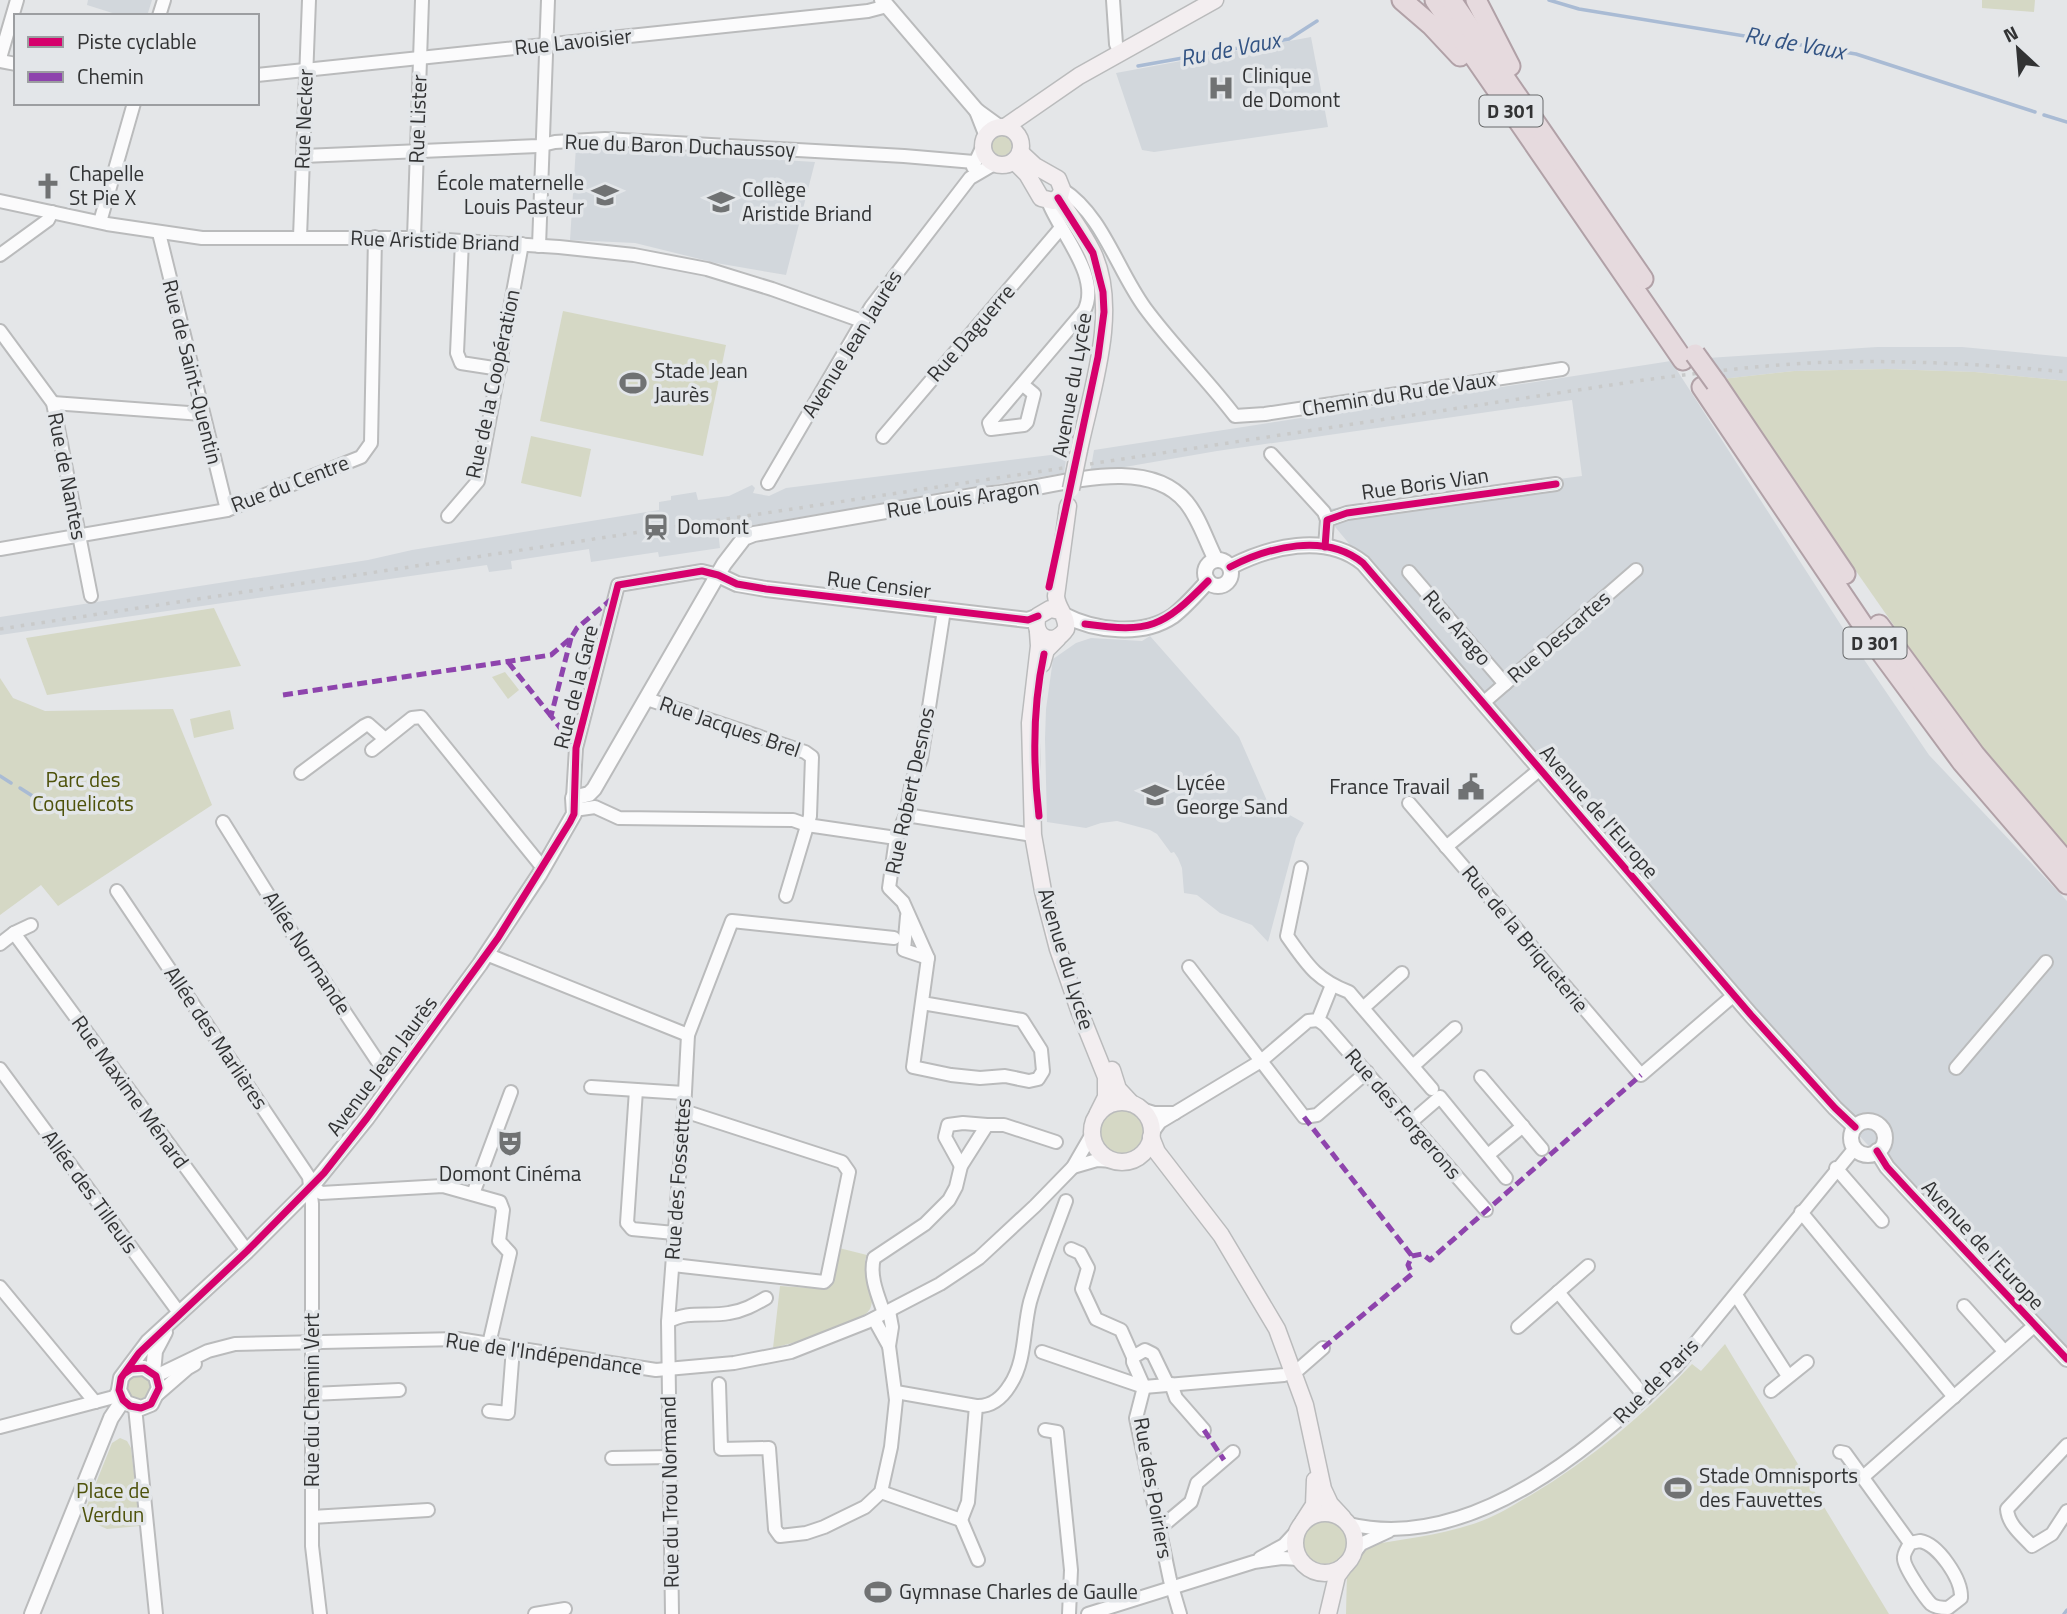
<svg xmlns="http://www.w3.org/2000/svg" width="2067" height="1614" font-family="'Titillium Web',sans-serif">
<rect width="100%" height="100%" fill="#e4e6e8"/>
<g fill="#d2d7dc">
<polygon points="88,0 152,0 147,16 122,16 87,5"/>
<polygon points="1311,37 1328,127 1154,152 1142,150 1116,73"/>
<polygon points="576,147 815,162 786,275 716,263 635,243 570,240"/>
<polygon points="1877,347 1962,347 2067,357 2067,381 1975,372 1887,369 1794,371 1722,379 1708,358"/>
<polygon points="1671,361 1848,636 1929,755 2067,901 2067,1353 1865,1142 1552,787 1321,510 1582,476 1572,400 1217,451 1090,473 1094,450"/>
<polygon points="1067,453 1064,473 718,531 720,548 659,557 658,552 591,562 589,549 511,561 512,569 489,572 487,565 0,635 0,617 368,560 412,550 659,510 659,502 671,500 671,496 696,492 698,500 729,496 752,485 755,488 753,493 769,496 786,488"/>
<polygon points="1150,636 1239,737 1268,803 1304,823 1296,838 1268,942 1252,925 1220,913 1197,895 1184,893 1182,868 1178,858 1174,852 1171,853 1157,834 1150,830 1117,821 1101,823 1086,828 1047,822 1045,739 1046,709 1053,659 1076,643 1091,638 1142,641"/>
</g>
<g fill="#d5d8c5">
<polygon points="1982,0 2035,0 2034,12 1982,8"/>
<circle cx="1001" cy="145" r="11"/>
<polygon points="563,311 726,345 703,456 540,421"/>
<polygon points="1887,369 1975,372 2067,381 2067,848 1996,765 1918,660 1722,379 1794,371"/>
<polygon points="531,436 591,449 581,497 521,483"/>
<polygon points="214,608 241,666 47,695 26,638"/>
<polygon points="505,672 519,690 508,699 492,677"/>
<polygon points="0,678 13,698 45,711 173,709 212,805 58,906 41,885 0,915"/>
<polygon points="230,710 234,729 194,738 190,719"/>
<circle cx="1121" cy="1131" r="23"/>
<path d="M839 1248 867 1255 865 1260C868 1273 876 1296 870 1309 860 1326 793 1343 773 1348L780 1286 825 1289 830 1286Z"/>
<path d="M1725 1344 1889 1614H1346L1347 1572 1364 1546C1403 1539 1446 1535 1484 1520 1500 1514 1515 1504 1531 1495 1591 1459 1644 1415 1692 1364L1701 1371Z"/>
<circle cx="139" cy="1387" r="12"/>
<polygon points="120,1438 127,1441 131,1448 140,1526 107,1529 82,1518 112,1443"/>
<circle cx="1325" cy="1541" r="23"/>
</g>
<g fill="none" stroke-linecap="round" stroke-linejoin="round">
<g stroke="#a9bbd4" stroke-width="3.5">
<polyline points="1549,0 1579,9 1856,54 2035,112"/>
<polyline points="1138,66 1289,39 1317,21"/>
<polyline points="2044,115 2067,122"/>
<polyline points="0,776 11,783"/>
<polyline points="20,788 42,802"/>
<polyline points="2064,1614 2067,1610"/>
</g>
<g stroke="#babbbc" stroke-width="16">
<g id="minor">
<polyline points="1113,0 1116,44 1120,53"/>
<polyline points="159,16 164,0"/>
<polyline points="0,58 17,0"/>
<polyline points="0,61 16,64"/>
<polyline points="257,75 868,11 887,6"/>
<polyline points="303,156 538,146 555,142 605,139 904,156 974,162"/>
<polyline points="973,167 982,148"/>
<path d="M1062 189C1103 215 1117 270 1145 308 1173 346 1207 379 1235 416L1265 414 1562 369"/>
<polyline points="0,201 107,224 202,238 414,238 559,247 634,255 707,269 772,289 862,321"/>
<polyline points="100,222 134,103"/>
<polyline points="159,233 227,510"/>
<polyline points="300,237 309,0"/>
<polyline points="414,238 422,0"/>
<polyline points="462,241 457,353 461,363 500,369"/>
<polyline points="539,246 548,0"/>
<polyline points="0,255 48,220 52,212"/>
<polyline points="0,331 53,403 91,596"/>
<path d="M1022 384 1034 394 1027 422 1024 425 991 429 989 423 1084 311C1102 277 1059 232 1048 201"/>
<polyline points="53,403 202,414"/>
<polyline points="883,437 1060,229"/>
<polyline points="1271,454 1324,512 1327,520"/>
<polyline points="768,483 871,307 970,178 994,164"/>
<polyline points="448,516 478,481 522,244"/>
<polyline points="1325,547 1327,520 1347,513 1556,484"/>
<polyline points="0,549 227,510 361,457 371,443 375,237"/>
<polyline points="1409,572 1505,684"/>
<polyline points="647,699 805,752 812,757 810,816 786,896"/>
<polyline points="1483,703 1636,570"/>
<polyline points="372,750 412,718 421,717 543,868"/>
<polyline points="301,773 364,726 368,724 385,739"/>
<polyline points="573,798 576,748 618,585 702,571 718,575"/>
<polyline points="1409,803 1641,1075 1734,995"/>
<polyline points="574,810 595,807 619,818 793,820 807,825 896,838"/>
<polyline points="906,815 1033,835"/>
<polyline points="223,822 294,936 392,1083"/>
<polyline points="1446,847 1539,770"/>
<path d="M1301 868 1287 936C1307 964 1315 979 1349 992L1432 1089"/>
<polyline points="117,891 309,1177 312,1204 312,1546 320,1614"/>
<polyline points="907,916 904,950 928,958"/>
<polyline points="31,925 14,933 247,1251"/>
<polyline points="0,944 14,933"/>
<polyline points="486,954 688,1035"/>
<polyline points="1189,967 1304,1117 1317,1115 1367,1072"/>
<polyline points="922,1003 1022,1020 1041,1050 1043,1071 1038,1079 1029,1081 1005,1076 980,1078 951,1075 913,1067 928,958 903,902 889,888 896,838 906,815 912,781 921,759 944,610"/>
<polyline points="1363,1008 1402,973"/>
<polyline points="1318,1020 1325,1025 1486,1210"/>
<polyline points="1413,1066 1455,1028"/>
<polyline points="1956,1068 2046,962"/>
<polyline points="0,1069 180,1314"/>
<polyline points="1481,1077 1542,1149"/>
<polyline points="591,1087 684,1093"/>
<polyline points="636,1090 627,1223 632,1229 674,1233"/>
<polyline points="1141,1109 1154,1113 1175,1113"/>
<polyline points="1411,1122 1440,1097 1506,1178"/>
<polyline points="1152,1133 1160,1122 1261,1061 1308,1021 1318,1020 1332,985"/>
<polyline points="1488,1155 1523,1126"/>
<polyline points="961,1166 945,1137 948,1125 963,1123 987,1125"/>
<polyline points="1073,1167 1097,1160 1114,1161"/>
<polyline points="1836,1168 1882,1221"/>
<polyline points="312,1186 321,1193 443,1186 500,1202 503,1210 499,1241 510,1253 489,1344"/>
<polyline points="473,1194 511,1092"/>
<polyline points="1801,1212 1954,1397"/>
<polyline points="1071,1249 1080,1253 1088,1268 1082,1289 1096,1319 1121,1330 1133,1357"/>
<polyline points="673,1265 824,1282 827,1279 849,1172 842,1162 684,1111"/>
<polyline points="0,1287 95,1402"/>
<polyline points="1558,1292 1645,1397"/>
<polyline points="1736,1295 1788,1376"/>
<polyline points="1964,1306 2004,1351"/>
<path d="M884 1313C878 1296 869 1276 874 1258L925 1224 949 1200 956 1187 961 1166 987 1125H1004L1056 1142"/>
<polyline points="874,1319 889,1346 892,1327 889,1311"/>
<polyline points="668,1322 684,1111 688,1035 732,921 894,938"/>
<polyline points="1518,1327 1588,1266"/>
<polyline points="1042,1352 1144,1387 1284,1375 1299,1369 1323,1348"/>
<polyline points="156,1376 208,1351 235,1344 458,1339 656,1370 734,1363 791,1352 867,1322 940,1284 979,1258 1035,1206 1073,1167 1092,1134"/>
<polyline points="719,1384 721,1449 769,1448 775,1529 780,1536 806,1533 824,1527 865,1507 881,1492 891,1447 896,1400 889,1346"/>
<polyline points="1171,1384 1176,1398 1204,1430"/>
<polyline points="1144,1387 1136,1418 1170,1580 1180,1614"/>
<polyline points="1144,1387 1133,1362 1133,1357 1145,1350 1153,1354 1168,1385"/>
<polyline points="1771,1391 1807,1362"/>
<path d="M896 1392 976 1406C991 1407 1002 1398 1010 1385 1026 1361 1023 1329 1030 1302 1040 1268 1054 1234 1066 1201"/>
<polyline points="158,1394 188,1368 195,1364"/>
<polyline points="312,1394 399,1390"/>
<polyline points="135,1407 156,1614"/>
<polyline points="489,1411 508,1413 513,1348"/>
<polyline points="0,1427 114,1397 119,1390"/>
<polyline points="1045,1430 1057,1432 1071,1570 1069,1614"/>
<path d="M2067 1445 2007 1509C2008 1525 2023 1536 2032 1546L2052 1534 2067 1511"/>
<polyline points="1840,1452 1845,1453 1910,1543"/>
<polyline points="612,1458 670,1457"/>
<polyline points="1863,1477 2035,1325"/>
<polyline points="881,1492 961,1520"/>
<polyline points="312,1517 428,1510"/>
<polyline points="961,1520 968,1502 976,1406"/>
<polyline points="961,1520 978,1560"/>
<path d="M1349 1524C1471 1553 1594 1447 1675 1368L1855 1148"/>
<polyline points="1160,1528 1191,1502 1197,1483 1233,1452"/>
<path d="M1920 1541C1938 1544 1962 1579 1961 1598L1948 1608C1943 1608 1936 1608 1931 1604 1925 1598 1904 1567 1904 1559 1903 1553 1908 1548 1910 1543Z"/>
<polyline points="1351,1557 1361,1544 1389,1531"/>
<polyline points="1260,1558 1284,1545 1296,1532"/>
<polyline points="535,1614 565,1609"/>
<path d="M672 1614 668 1322C687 1310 708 1317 729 1313 743 1311 754 1305 766 1298"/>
<polyline points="1088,1614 1254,1562 1282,1558 1299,1559"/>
</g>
</g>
<g stroke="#babbbc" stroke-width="18">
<g id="tertiary">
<polyline points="882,0 977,111 999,127"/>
<polyline points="977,111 986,134"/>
<circle cx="1218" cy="573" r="13"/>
<path d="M1230 567C1269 547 1325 532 1363 563L1751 1015 1835 1108 1855 1127"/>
<polyline points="718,575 737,584 766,589 1028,620 1038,616"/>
<path d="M1064 615C1095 631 1142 637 1173 616 1186 606 1197 593 1208 581"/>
<circle cx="1868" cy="1138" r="17"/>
<polyline points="1877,1151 1887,1167 1910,1192 2067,1359"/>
<path d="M125 1373 131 1369 144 1368 156 1376 159 1388 151 1404 141 1408 126 1403 119 1390 121 1378 148 1342 247 1251 312 1186 367 1118 480 964 539 875 574 814 573 798 589 794 594 789 724 564 744 538 754 534 978 495C1037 495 1141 448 1186 502 1200 519 1206 541 1216 560"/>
<polyline points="153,1373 155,1351 165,1332"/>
<polyline points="32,1614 111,1418 123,1400"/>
</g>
</g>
<g stroke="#babbbc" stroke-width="19">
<g id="secondary">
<circle cx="1002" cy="146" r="19"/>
<polyline points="1005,127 1079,76 1215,0"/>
<polyline points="1014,161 1027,174 1041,198 1053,201 1060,196 1062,189 1058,179 1035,166 1020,152"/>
<path d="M1058 198C1070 215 1084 234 1093 253 1120 310 1091 392 1079 450"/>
<path d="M1060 611 1050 609 1038 616C1031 637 1054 648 1066 629 1068 616 1057 609 1056 596L1068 506"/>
<polyline points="1038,632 1039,646 1030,723 1033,835 1043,891 1058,949 1079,1010 1106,1077 1106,1097 1098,1113"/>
<polyline points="1042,664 1046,650 1058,638"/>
<polyline points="1112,1070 1118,1089 1131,1103"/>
<circle cx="1122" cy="1132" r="30"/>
<polyline points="1151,1137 1157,1152 1221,1235 1277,1329 1305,1405 1323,1489 1330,1504 1343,1518"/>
<circle cx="1325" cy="1543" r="30"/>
<polyline points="1303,1522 1314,1505 1315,1480"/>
<polyline points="1328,1614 1337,1576 1345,1565"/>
</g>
</g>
<g stroke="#b1a1a7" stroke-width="23">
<g id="trunk">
<polyline points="1402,0 1431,25 1460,56"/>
<polyline points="1435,0 1683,360"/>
<polyline points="1451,0 1643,279"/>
<polyline points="1476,0 1510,66"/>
<polyline points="1716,383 1845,574"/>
<polyline points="1702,387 1883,655 1962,762 2067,884"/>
<polyline points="1879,625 1975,755 2067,863"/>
</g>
</g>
<use href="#minor" stroke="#fbfbfc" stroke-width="12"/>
<use href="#tertiary" stroke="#fbfbfc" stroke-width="14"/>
<use href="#secondary" stroke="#f3eef0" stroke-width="16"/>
<use href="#trunk" stroke="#e6dade" stroke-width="19"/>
<path stroke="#c9caca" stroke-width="3.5" stroke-dasharray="3.5 7" stroke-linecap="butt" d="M0 629 1644 380C1699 373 1754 366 1809 363 1896 359 1981 364 2067 372"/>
<g stroke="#babbbc" stroke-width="19" stroke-linecap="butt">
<polyline id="secondary-bridge" points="1071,489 1079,450"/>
</g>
<g stroke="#b1a1a7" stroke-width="23" stroke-linecap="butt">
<polyline id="trunk-bridge" points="1695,354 1716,383"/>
</g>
<use href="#secondary-bridge" stroke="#f3eef0" stroke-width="16"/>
<use href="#trunk-bridge" stroke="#e6dade" stroke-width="19"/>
<g stroke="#8e44ad" stroke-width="5" stroke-dasharray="10 5" stroke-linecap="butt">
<polyline points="571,638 551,716 576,748"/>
<polyline points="508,662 551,716"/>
<polyline points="283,695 551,655 571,638 577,628 614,597"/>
<polyline points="1304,1117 1412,1256"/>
<polyline points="1323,1348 1412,1274 1408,1265 1412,1256 1422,1254 1430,1260 1641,1075"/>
<polyline points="1204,1430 1224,1460"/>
</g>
<g stroke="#e3e6e9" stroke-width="11">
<g id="cycleway">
<polyline points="1325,547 1327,520 1347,513 1556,484"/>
<path d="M1230 567C1269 547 1325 532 1363 563L1751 1015 1835 1108 1855 1127"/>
<polyline points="1049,587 1098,357 1104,312 1103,292 1093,253 1058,198"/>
<path d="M1085 624C1150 633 1162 628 1208 581"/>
<path d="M1039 816C1033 764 1033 705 1044 654"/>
<polyline points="1877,1151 1887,1167 1910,1192 2067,1359"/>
<polyline points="125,1373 131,1369 144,1368 156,1376 159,1388 151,1404 141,1408 130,1406 123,1400 119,1390 121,1378 139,1353 247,1251 324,1173 367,1118 498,938 570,822 574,814 576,748 618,585 702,571 718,575 737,584 766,589 1028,620 1038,616"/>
</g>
</g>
<use href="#cycleway" stroke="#d6006c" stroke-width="7"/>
</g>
<defs>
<g id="hospital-bare" transform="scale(2.1)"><path d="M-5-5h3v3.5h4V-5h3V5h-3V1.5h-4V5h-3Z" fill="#707273" stroke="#e3e6e9" stroke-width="2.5" paint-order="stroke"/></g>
<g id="church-bare" transform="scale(2.1)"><path d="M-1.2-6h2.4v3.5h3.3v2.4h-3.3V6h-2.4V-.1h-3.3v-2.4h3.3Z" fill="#707273" stroke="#e3e6e9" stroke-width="2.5" paint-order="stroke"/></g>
<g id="school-bare" transform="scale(2.1)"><path d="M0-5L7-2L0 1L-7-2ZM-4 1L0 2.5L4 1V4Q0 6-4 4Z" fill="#707273" stroke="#e3e6e9" stroke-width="2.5" paint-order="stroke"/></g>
<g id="stadium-bare" transform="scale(2.1)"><path d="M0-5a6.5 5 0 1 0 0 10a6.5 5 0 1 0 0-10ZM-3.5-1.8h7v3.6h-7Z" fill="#707273" stroke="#e3e6e9" stroke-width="2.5" paint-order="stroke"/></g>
<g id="station-bare" transform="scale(2.1)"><path d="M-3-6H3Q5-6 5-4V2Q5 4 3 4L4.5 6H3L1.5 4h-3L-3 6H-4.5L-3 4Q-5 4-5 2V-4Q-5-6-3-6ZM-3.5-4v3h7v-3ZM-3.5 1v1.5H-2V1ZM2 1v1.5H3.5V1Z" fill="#707273" stroke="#e3e6e9" stroke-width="2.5" paint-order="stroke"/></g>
<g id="civic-bare" transform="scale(2.1)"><path d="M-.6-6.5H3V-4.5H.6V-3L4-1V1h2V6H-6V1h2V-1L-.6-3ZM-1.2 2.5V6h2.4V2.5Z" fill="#707273" stroke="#e3e6e9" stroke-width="2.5" paint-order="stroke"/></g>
<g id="theatre-bare" transform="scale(2.1)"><path d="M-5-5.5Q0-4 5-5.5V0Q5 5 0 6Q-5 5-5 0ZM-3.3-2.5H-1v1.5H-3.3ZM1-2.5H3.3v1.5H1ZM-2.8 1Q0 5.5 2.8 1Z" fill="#707273" stroke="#e3e6e9" stroke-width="2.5" paint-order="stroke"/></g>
</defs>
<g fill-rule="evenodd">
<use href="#hospital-bare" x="1221" y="88"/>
<use href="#church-bare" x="48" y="186"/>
<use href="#school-bare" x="605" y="195"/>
<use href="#school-bare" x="721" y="202"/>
<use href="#stadium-bare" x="633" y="383"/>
<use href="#station-bare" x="656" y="527"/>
<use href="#civic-bare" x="1471" y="787"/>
<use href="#school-bare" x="1155" y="795"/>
<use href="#theatre-bare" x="510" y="1143"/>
<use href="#stadium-bare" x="1678" y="1488"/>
<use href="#stadium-bare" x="878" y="1592"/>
</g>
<g text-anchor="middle" stroke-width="7" stroke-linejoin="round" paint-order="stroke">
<g fill="#e3e6e9" stroke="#67696a" stroke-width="2">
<rect x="1479.5" y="95.5" width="63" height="31" rx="5"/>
<rect x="1843.5" y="627.5" width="63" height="31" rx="5"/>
</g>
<g font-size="19" font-weight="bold" fill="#323334">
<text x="1511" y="118">D 301</text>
<text x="1875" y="650">D 301</text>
</g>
<g font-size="21" fill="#323334" stroke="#e3e6e9">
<text transform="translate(573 42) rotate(-6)" y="7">Rue Lavoisier</text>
<text transform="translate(304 119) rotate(-88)" y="7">Rue Necker</text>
<text transform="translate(418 119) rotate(-88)" y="7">Rue Lister</text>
<text transform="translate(680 146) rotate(2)" y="7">Rue du Baron Duchaussoy</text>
<text transform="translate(435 241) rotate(2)" y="7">Rue Aristide Briand</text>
<text transform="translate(971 333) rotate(-49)" y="7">Rue Daguerre</text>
<text transform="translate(852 344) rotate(-58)" y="7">Avenue Jean Jaurès</text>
<text transform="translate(192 372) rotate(76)" y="7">Rue de Saint-Quentin</text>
<text transform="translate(493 384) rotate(-78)" y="7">Rue de la Coopération</text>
<text transform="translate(1072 385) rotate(-80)" y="7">Avenue du Lycée</text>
<text transform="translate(1399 394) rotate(-9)" y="7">Chemin du Ru de Vaux</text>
<text transform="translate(67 476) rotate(79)" y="7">Rue de Nantes</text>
<text transform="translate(290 484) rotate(-21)" y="7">Rue du Centre</text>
<text transform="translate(1425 484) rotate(-8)" y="7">Rue Boris Vian</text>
<text transform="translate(963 499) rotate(-9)" y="7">Rue Louis Aragon</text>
<text transform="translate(879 585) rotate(7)" y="7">Rue Censier</text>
<text transform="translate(1457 628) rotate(49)" y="7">Rue Arago</text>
<text transform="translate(1559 637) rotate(-41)" y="7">Rue Descartes</text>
<text transform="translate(576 687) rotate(-76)" y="7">Rue de la Gare</text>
<text transform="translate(730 727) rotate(19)" y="7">Rue Jacques Brel</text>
<text transform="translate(910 791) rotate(-78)" y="7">Rue Robert Desnos</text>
<text transform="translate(1599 812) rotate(49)" y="7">Avenue de l'Europe</text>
<text transform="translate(1525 939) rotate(50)" y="7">Rue de la Briqueterie</text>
<text transform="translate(307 953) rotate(57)" y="7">Allée Normande</text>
<text transform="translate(1066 959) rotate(73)" y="7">Avenue du Lycée</text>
<text transform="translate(216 1038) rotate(56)" y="7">Allée des Marlières</text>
<text transform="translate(382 1066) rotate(-53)" y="7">Avenue Jean Jaurès</text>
<text transform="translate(130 1092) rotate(54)" y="7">Rue Maxime Ménard</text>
<text transform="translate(1403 1114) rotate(49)" y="7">Rue des Forgerons</text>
<text transform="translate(678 1179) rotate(-86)" y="7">Rue des Fossettes</text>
<text transform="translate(90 1192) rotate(54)" y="7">Allée des Tilleuls</text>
<text transform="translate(1983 1245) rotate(47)" y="7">Avenue de l'Europe</text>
<text transform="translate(544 1354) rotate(8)" y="7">Rue de l'Indépendance</text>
<text transform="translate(1656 1381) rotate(-45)" y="7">Rue de Paris</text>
<text transform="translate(312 1400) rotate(-90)" y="7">Rue du Chemin Vert</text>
<text transform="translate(1153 1488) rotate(80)" y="7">Rue des Poiriers</text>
<text transform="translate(670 1492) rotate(-91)" y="7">Rue du Trou Normand</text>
</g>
<g font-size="21" fill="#323334" stroke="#e3e6e9" text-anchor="start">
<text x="1242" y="83">Clinique<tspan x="1242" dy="24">de Domont</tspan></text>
<text x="69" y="181">Chapelle<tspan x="69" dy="24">St Pie X</tspan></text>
<text x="584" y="190" text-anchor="end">École maternelle<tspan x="584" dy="24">Louis Pasteur</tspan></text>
<text x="742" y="197">Collège<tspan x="742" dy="24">Aristide Briand</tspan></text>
<text x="654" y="378">Stade Jean<tspan x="654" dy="24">Jaurès</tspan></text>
<text x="677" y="534">Domont</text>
<text x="1176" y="790">Lycée<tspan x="1176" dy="24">George Sand</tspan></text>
<text x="1450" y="794" text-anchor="end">France Travail</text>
<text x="510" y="1181" text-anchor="middle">Domont Cinéma</text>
<text x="1699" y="1483">Stade Omnisports<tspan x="1699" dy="24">des Fauvettes</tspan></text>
<text x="899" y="1599">Gymnase Charles de Gaulle</text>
</g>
<g font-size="21" fill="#4e520b" stroke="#e3e6e9">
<text x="83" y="787">Parc des<tspan x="83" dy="24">Coquelicots</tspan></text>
<text x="113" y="1498">Place de<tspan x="113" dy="24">Verdun</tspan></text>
</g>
<g font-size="23" font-style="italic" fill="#335484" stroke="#e3e6e9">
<text transform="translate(1795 43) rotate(10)" y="8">Ru de Vaux</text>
<text transform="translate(1230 49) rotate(-11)" y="8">Ru de Vaux</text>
</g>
</g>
<rect x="14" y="14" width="245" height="91" fill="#e3e6e9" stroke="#9c9ea1" stroke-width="2"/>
<rect x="28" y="37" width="35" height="10" fill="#d6006c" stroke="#9c9ea1" stroke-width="2"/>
<text x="77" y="49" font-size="21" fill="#323334">Piste cyclable</text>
<rect x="28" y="72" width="35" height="10" fill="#8e44ad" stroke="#9c9ea1" stroke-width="2"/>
<text x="77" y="84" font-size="21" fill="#323334">Chemin</text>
<g transform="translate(2018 49) rotate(334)" stroke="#e3e6e9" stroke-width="5" paint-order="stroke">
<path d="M0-5L12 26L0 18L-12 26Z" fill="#323334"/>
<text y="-10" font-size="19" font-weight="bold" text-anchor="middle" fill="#323334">N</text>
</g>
</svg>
